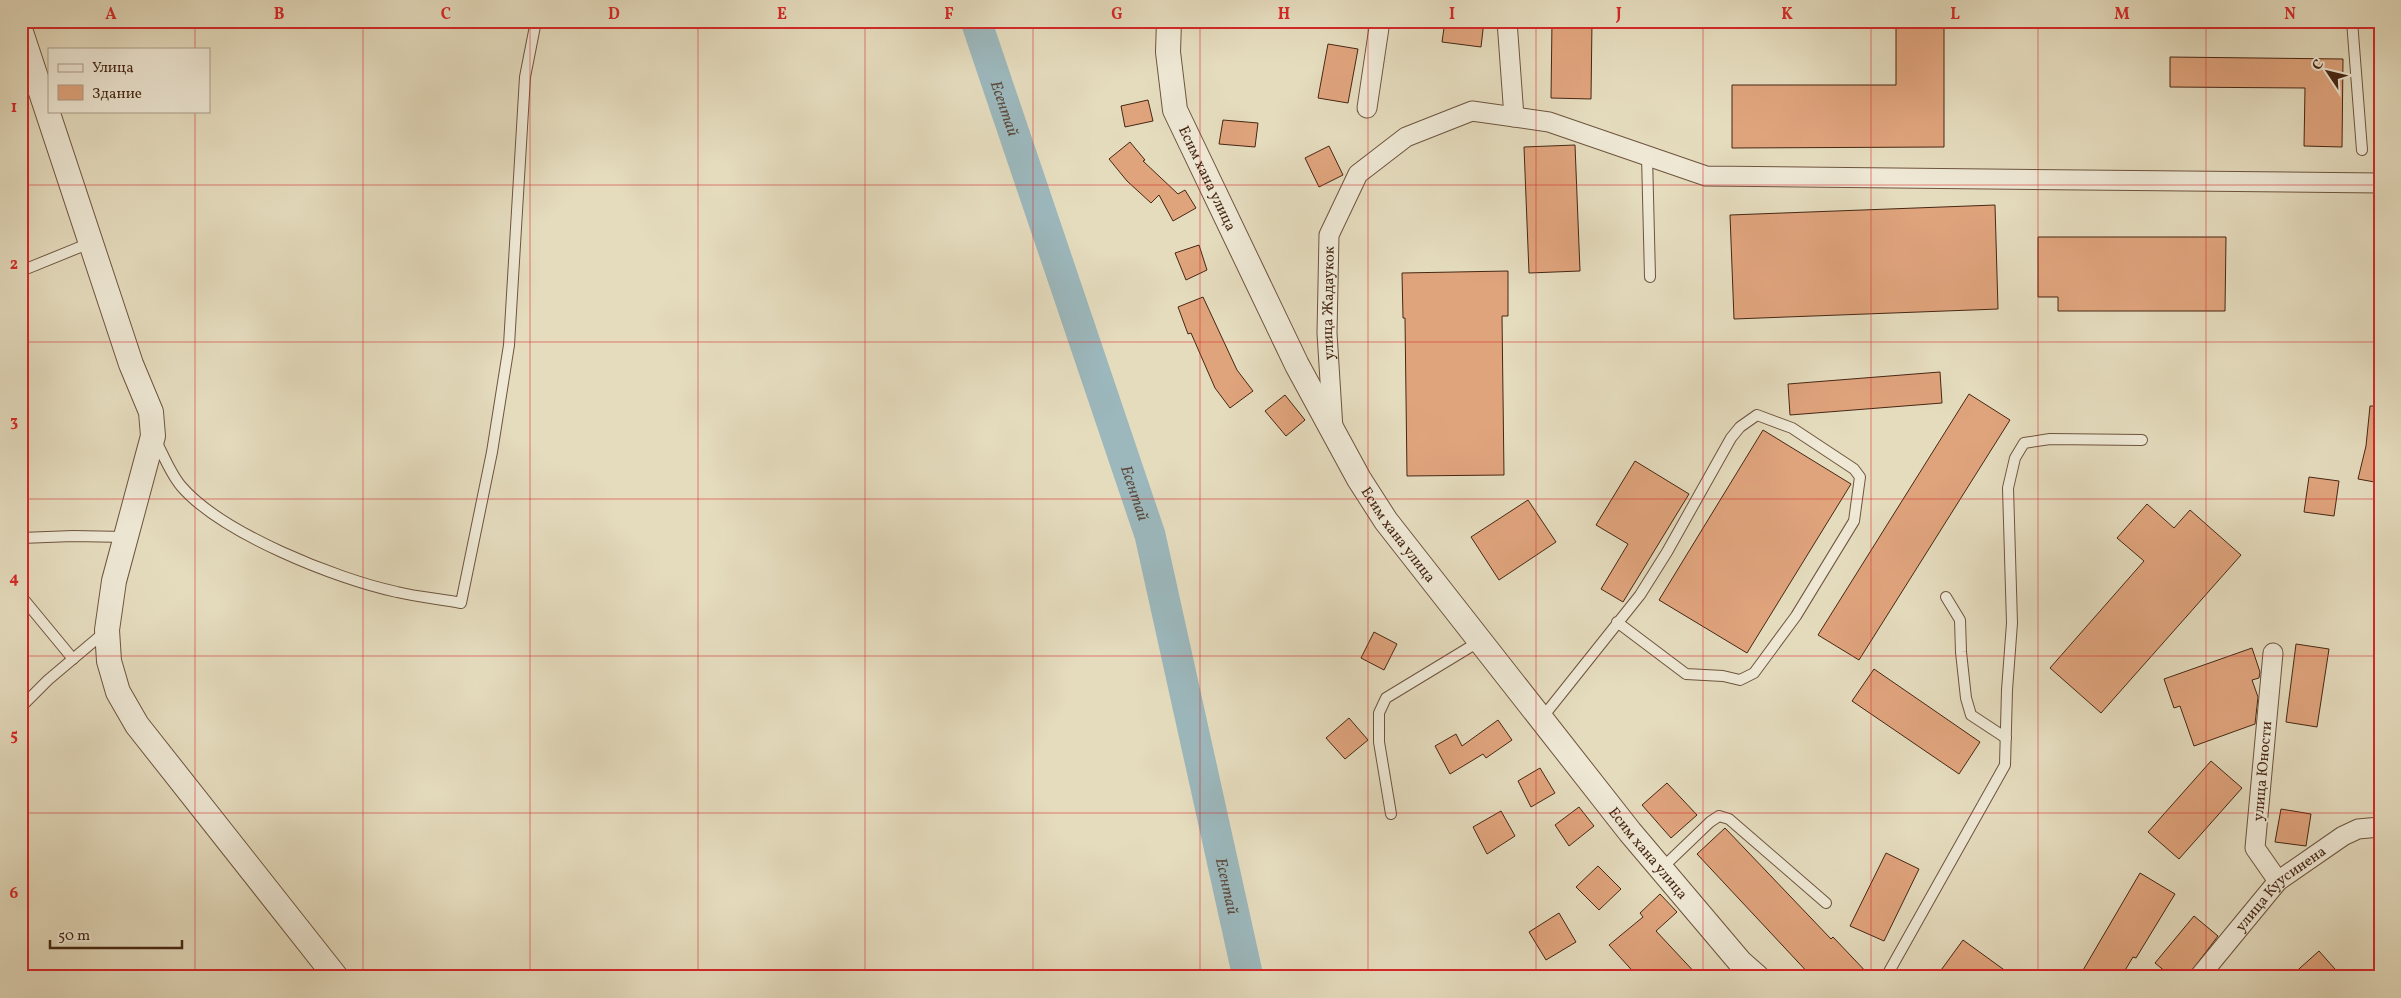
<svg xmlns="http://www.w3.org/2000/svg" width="2401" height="998" font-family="Vollkorn,serif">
<rect width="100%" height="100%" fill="#e5dcbe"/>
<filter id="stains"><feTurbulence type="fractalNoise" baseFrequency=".004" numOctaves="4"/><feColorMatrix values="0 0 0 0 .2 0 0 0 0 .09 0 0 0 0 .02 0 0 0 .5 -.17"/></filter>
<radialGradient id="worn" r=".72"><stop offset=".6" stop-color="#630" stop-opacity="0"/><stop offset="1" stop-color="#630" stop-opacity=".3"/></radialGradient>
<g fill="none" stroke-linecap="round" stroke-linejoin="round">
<path stroke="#9cb8bd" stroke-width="31" id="s1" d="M976 21 1150 535 1248 977"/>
</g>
<g fill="#e0a47d" stroke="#462713">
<polygon points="1445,21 1484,21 1481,47 1442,42"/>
<polygon points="1552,21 1592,21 1591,99 1551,98"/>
<polygon points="1896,21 1944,21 1944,147 1732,148 1732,85 1896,85"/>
<polygon points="1328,44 1358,49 1348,103 1318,98"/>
<polygon points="2170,57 2343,59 2342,147 2304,146 2305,88 2170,87"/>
<polygon points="1148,100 1153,121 1125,127 1121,106"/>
<polygon points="1223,120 1258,123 1255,147 1219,144"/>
<polygon points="1130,142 1145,160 1143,161 1178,194 1185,190 1196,208 1173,221 1159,195 1151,203 1127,181 1109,159"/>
<polygon points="1575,145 1580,271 1529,273 1524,147"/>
<polygon points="1329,146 1343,175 1319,187 1305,158"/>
<polygon points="1995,205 1998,309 1734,319 1730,215"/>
<polygon points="2038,237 2226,237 2225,311 2058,311 2058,297 2038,297"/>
<polygon points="1199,245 1207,270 1186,280 1175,253"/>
<polygon points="1508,271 1508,316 1502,316 1504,475 1407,476 1405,318 1403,318 1402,273"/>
<polygon points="1203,297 1237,370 1253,391 1230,408 1215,388 1191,333 1188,334 1178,307"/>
<polygon points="1940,372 1942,403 1790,415 1788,384"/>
<polygon points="1969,394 2010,420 1859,660 1818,635"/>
<polygon points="1285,395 1305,420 1286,436 1265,411"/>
<polygon points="2370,406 2380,406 2380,483 2358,479 2366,446"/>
<polygon points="1763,430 1851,484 1747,653 1659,600"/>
<polygon points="1635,461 1689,494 1623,602 1601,589 1628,544 1596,525"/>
<polygon points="2309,477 2339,481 2334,516 2304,512"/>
<polygon points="1528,500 1556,542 1499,580 1471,537"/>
<polygon points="2147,504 2174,528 2190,510 2241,555 2101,713 2050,668 2144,561 2117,538"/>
<polygon points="1374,632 1397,644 1384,670 1361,658"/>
<polygon points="2296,644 2329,649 2317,727 2286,722"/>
<polygon points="2252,648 2260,672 2259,678 2252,680 2258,697 2255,724 2194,746 2180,706 2174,708 2164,679"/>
<polygon points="1874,669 1980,742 1959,774 1852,701"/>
<polygon points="1349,718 1368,740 1345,759 1326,738"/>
<polygon points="1498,720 1512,740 1486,758 1483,754 1450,774 1435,746 1456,734 1462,746"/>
<polygon points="2211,761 2242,788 2179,859 2148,832"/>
<polygon points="1540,768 1555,793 1531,807 1518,781"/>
<polygon points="1667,783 1697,815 1671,838 1642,805"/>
<polygon points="1579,807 1594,826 1569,846 1555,825"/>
<polygon points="2281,809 2311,814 2306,846 2275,842"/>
<polygon points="1501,811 1515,836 1487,854 1473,827"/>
<polygon points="1725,828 1831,939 1833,937 1871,977 1812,977 1697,854"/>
<polygon points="1886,853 1919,869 1884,941 1850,926"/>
<polygon points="1598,866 1621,889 1599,910 1576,887"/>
<polygon points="2140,873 2175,894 2136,958 2133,957 2121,977 2079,977"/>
<polygon points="1660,894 1677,912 1656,931 1699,977 1638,977 1609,945 1643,917 1640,913"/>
<polygon points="1559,913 1576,942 1546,960 1529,932"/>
<polygon points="2194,916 2218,936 2187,977 2172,977 2155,963"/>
<polygon points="1963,940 2014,977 1936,977"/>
<polygon points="2319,951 2342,977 2290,977"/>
</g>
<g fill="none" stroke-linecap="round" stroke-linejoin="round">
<g stroke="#6e543e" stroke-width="12">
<g id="service">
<polyline points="2352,21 2362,150"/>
<polyline points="1647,156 1650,277"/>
<polyline points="21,271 90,243"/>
<path d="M155 439C163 454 170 473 181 486 221 533 336 579 397 592 418 597 440 599 461 603L492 452 509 345 525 77 536 21"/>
<polyline points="21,538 73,536 126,537"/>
<polyline points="21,596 73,659"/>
<polyline points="1946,597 1960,620 1961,652 1966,698 1971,715 2006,738"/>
<polyline points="21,707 48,680 106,631"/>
<polyline points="1542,718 1640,595 1667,552 1731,438 1740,427 1757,415 1792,428 1854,469 1860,477 1854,521 1796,616 1754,673 1740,680 1723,676 1686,674 1617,622"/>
<polyline points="1391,814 1379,742 1379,713 1386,698 1480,641"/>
<polyline points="1661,869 1710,822 1719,816 1729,819 1826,903"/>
<polyline points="1886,977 2005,765 2007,690 2012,623 2008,488 2015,458 2024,443 2050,439 2142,440"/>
</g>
</g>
<g stroke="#6e543e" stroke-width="21">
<g id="minor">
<polyline points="1507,21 1514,117"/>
<polyline points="1367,108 1380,21"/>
<path id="s2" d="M1333 429 1327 333 1329 235 1358 174 1406 137 1472 111 1549 122 1706 176 2380 183"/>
<polyline points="2273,653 2255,848 2278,881"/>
<path id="s3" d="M2199 977 2278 881 2343 836 2358 829 2380 827"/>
</g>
</g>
<g stroke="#6e543e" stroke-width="26">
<g id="tertiary">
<path id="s4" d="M1169 21 1168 52 1175 110 1297 365 1359 479 1386 521 1630 832 1740 962 1757 977"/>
<polyline points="21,32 131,364 151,412 153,436 114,581 107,630 109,661 118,692 137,725 336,977"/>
</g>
</g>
<use href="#service" stroke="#eee8d5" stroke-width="10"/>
<use href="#minor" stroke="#eee8d5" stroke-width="19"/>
<use href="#tertiary" stroke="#eee8d5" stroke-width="24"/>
</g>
<path fill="none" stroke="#d62828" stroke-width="1" stroke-opacity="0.55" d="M195 21V49M363 21V977M530 21V977M698 21V977M865 21V977M1033 21V977M1200 21V977M1368 21V977M1536 21V977M1703 21V977M1871 21V977M2038 21V977M2206 21V977M195 111V977M21 185H2380M21 342H2380M21 499H2380M21 656H2380M21 813H2380"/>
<g text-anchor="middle" stroke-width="4" stroke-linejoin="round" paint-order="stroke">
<g font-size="15" fill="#462713" stroke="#eee8d5">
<text dy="5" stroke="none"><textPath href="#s4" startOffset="165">Есим хана улица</textPath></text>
<text dy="5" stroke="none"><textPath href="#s2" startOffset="126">улица Жадаукок</textPath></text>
<text dy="5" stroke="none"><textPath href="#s4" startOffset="570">Есим хана улица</textPath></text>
<text transform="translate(2262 771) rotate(-85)" y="5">улица Юности</text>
<text dy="5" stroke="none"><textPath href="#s4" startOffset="975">Есим хана улица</textPath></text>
<text dy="5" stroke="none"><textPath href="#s3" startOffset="121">улица Куусинена</textPath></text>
</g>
<g font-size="16" font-style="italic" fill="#5c4b3e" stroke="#eee8d5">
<text dy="6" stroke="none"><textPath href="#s1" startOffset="92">Есентай</textPath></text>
<text dy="6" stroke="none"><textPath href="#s1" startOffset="498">Есентай</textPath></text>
<text dy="6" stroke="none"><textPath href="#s1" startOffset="902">Есентай</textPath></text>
</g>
</g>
<rect width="2401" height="998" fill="none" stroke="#e5dcbe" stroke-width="55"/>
<rect x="48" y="48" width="162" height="65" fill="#eee8d5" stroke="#ab9b87"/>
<rect x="58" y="64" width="25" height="8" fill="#eee8d5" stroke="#ab9b87"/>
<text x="92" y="72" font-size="15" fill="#462713">Улица</text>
<rect x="58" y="85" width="25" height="15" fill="#e0a47d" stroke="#ab9b87"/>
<text x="92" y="98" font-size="15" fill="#462713">Здание</text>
<g transform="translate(2328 72) rotate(305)" stroke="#eee8d5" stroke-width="4" paint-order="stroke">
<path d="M0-4L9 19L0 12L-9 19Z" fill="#462713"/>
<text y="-8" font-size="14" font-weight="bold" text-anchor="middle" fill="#462713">С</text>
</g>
<path d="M50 940v8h132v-8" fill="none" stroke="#462713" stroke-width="2.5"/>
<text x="58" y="940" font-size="15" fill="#462713" stroke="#eee8d5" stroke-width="4" paint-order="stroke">50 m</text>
<rect x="28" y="28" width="2346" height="942" fill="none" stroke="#d62828" stroke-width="2"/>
<g font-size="16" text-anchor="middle" font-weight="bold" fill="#d62828">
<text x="111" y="19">A</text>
<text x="279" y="19">B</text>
<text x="446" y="19">C</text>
<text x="614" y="19">D</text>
<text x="782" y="19">E</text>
<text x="949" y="19">F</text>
<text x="1117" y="19">G</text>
<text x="1284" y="19">H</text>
<text x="1452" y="19">I</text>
<text x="1619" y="19">J</text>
<text x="1787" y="19">K</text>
<text x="1955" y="19">L</text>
<text x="2122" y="19">M</text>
<text x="2290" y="19">N</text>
<text x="14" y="112">1</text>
<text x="14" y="269">2</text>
<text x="14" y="426">3</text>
<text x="14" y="583">4</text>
<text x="14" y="740">5</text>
<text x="14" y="898">6</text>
</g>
<rect width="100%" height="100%" filter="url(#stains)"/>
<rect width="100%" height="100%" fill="url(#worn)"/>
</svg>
